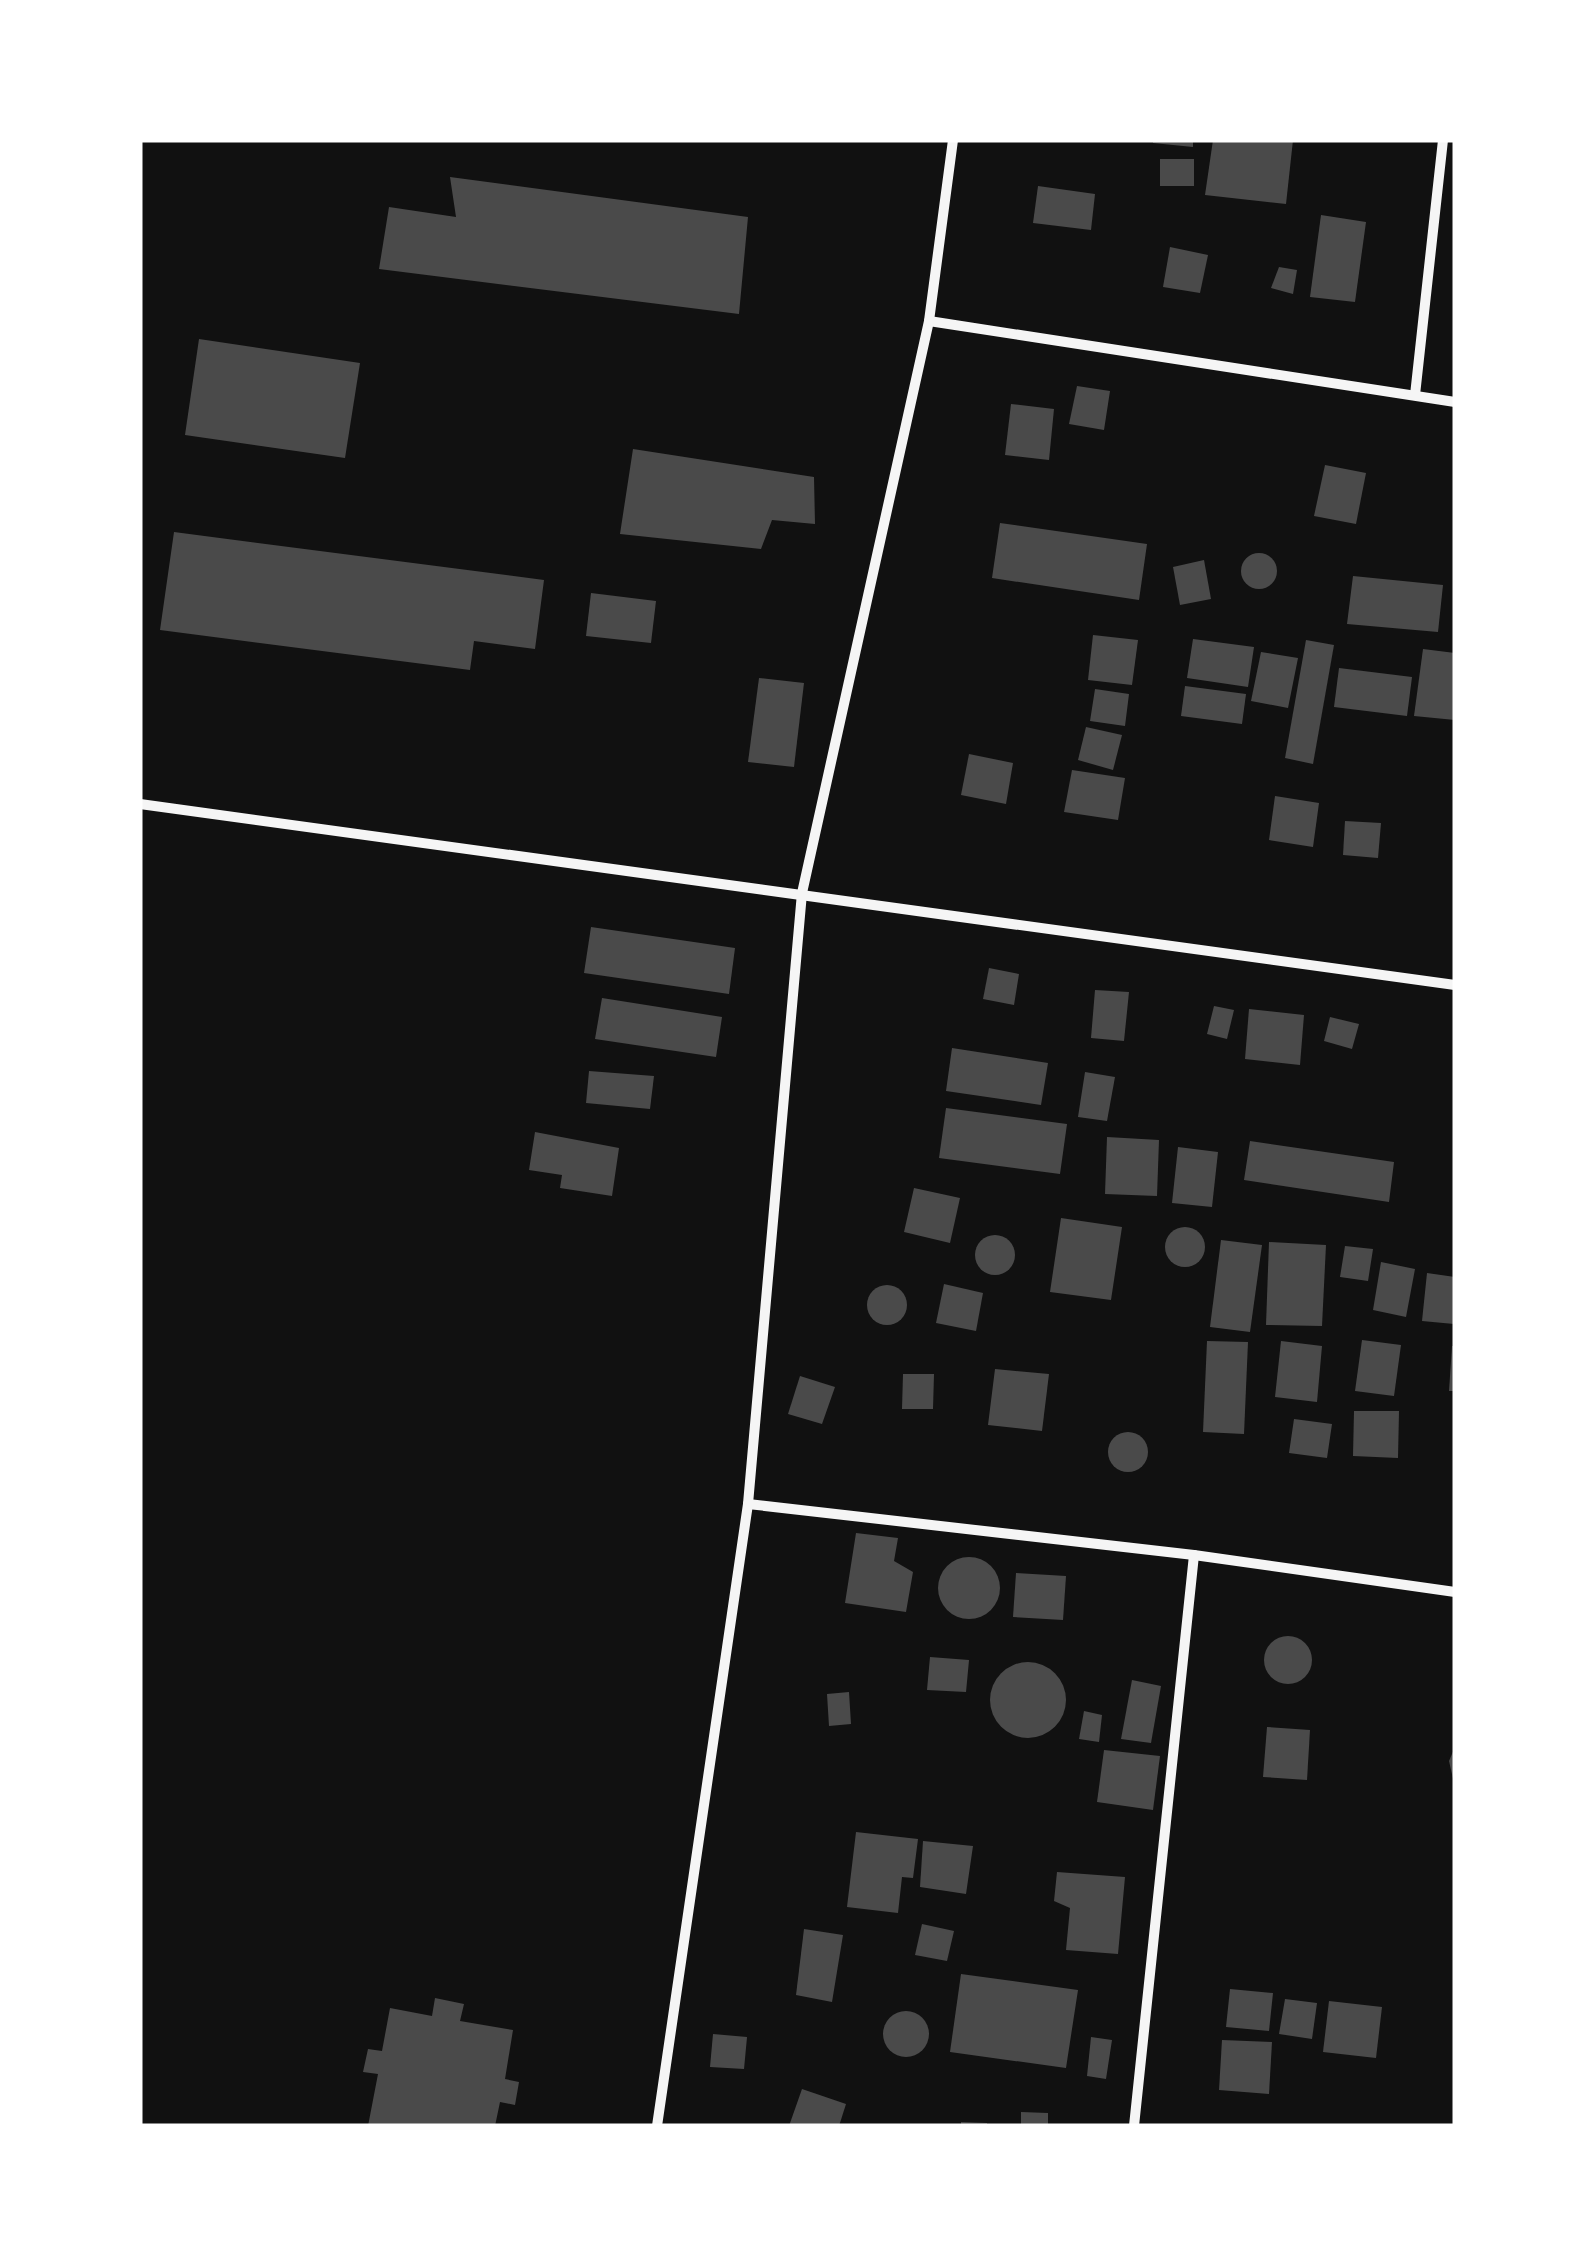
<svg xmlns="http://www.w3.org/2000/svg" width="1595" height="2266" font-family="'DM Sans',sans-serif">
<rect width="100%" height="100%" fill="#111"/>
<g fill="#4a4a4a">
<polygon points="1153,140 1193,140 1193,147 1153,143"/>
<polygon points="1213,140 1293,140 1286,204 1205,195"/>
<rect x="1160" y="159" width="34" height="27"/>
<polygon points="450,177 748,217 739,314 379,269 389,207 456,217"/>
<polygon points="1038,186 1095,194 1091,230 1033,223"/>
<polygon points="1321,215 1366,222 1355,302 1310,297"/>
<polygon points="1170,247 1208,255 1200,293 1163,287"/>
<polygon points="1279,267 1297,270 1293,294 1271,288"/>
<polygon points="199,339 360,363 345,458 185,435"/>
<polygon points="1077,386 1110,391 1104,430 1069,424"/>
<polygon points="1011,404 1054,409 1049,460 1005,455"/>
<polygon points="633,449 814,477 815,524 772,520 761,549 620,534"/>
<polygon points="1325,465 1366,473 1356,524 1314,516"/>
<polygon points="1000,523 1147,544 1139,600 992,578"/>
<polygon points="174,532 544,580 535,649 474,641 470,670 160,630"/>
<circle cx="1259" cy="571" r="18"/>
<polygon points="1204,560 1211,599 1180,605 1173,567"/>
<polygon points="1353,576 1443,585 1438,632 1347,624"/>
<polygon points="591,593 656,601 651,643 586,636"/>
<polygon points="1093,635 1138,640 1132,685 1088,680"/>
<polygon points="1193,639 1254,647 1248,687 1187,678"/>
<polygon points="1306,640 1334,645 1313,764 1285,758"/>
<polygon points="1423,649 1455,653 1455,720 1414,716"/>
<polygon points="1261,652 1298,658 1288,708 1251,701"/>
<polygon points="1339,668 1412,677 1407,716 1334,707"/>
<polygon points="759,678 804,683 794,767 748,762"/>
<polygon points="1185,686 1246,694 1242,724 1181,716"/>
<polygon points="1095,689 1129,694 1125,726 1090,721"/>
<polygon points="1086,727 1122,735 1113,770 1078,760"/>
<polygon points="969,754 1013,763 1006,804 961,795"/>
<polygon points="1072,770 1125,778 1118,820 1064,812"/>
<polygon points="1275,796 1319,803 1313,847 1269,840"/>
<polygon points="1345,821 1381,823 1378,858 1343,855"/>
<polygon points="591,927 735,948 729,994 584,973"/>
<polygon points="989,968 1019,974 1014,1005 983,999"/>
<polygon points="1095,990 1129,992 1124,1041 1091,1038"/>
<polygon points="602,998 722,1017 716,1057 595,1039"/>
<polygon points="1214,1006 1234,1010 1227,1039 1207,1034"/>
<polygon points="1249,1009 1304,1015 1300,1065 1245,1059"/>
<polygon points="1330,1017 1359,1024 1352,1049 1324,1041"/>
<polygon points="952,1048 1048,1063 1041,1105 946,1091"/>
<polygon points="589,1071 654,1076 650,1109 586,1103"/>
<polygon points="1085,1072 1115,1077 1107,1121 1078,1117"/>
<polygon points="946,1108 1067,1124 1060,1174 939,1158"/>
<polygon points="535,1132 619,1148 612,1196 560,1188 562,1175 529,1170"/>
<polygon points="1107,1137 1159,1140 1157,1196 1105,1194"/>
<polygon points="1250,1141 1394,1162 1389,1202 1244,1180"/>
<polygon points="1178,1147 1218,1152 1212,1207 1172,1203"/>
<polygon points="914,1188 960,1198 950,1243 904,1232"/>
<polygon points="1061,1218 1122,1227 1111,1300 1050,1292"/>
<circle cx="1185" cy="1247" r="20"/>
<circle cx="995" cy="1255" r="20"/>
<polygon points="1221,1240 1262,1245 1250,1332 1210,1327"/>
<polygon points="1269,1242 1326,1245 1322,1326 1266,1325"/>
<polygon points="1345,1246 1373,1249 1368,1281 1340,1277"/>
<polygon points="1381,1262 1415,1269 1406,1317 1373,1310"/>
<polygon points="1427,1273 1455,1277 1454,1324 1422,1321"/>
<polygon points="944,1284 983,1293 976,1331 936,1323"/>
<circle cx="887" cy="1305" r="20"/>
<polygon points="1362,1340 1401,1345 1394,1396 1355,1391"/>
<polygon points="1207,1341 1248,1342 1244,1434 1203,1432"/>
<polygon points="1281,1341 1322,1346 1317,1402 1275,1397"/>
<polygon points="1452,1346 1455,1346 1455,1391 1449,1391"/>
<polygon points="995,1369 1049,1374 1042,1431 988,1425"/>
<polygon points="903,1374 934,1374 933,1409 902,1409"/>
<polygon points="800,1376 835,1387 822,1424 788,1414"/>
<polygon points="1354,1411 1399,1411 1398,1458 1353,1456"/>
<polygon points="1294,1419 1332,1424 1327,1458 1289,1453"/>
<circle cx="1128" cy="1452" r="20"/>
<polygon points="856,1533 898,1538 894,1561 913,1572 906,1612 845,1603"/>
<circle cx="969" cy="1588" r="31"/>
<polygon points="1016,1573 1066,1576 1063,1620 1013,1617"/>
<circle cx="1288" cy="1660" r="24"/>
<polygon points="930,1657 969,1660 966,1692 927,1690"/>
<circle cx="1028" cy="1700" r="38"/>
<polygon points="1132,1680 1161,1686 1151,1743 1121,1739"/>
<polygon points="849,1692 851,1724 829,1726 827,1694"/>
<polygon points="1084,1711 1102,1715 1099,1742 1079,1739"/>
<polygon points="1267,1727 1310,1730 1307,1780 1263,1777"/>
<polygon points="1455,1747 1455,1782 1454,1783 1449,1761"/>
<polygon points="1104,1750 1160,1756 1153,1810 1097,1802"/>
<polygon points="856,1832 918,1839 913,1878 902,1877 898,1913 847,1907"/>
<polygon points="923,1841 973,1846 966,1894 920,1887"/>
<polygon points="1057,1872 1125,1877 1118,1954 1066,1950 1070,1908 1054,1901"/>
<polygon points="922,1924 954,1931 947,1961 915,1955"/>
<polygon points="804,1929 843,1935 832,2002 796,1995"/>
<polygon points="961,1974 1078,1990 1066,2068 950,2052"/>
<polygon points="1230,1989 1273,1993 1269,2031 1226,2027"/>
<polygon points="435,1998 464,2004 460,2021 513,2030 505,2079 519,2082 515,2105 500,2102 495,2126 368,2126 378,2074 363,2072 368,2049 382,2051 390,2008 432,2016"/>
<polygon points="1285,1999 1317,2003 1312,2039 1279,2034"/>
<polygon points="1329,2001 1382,2007 1376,2058 1323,2052"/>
<circle cx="906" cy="2034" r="23"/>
<polygon points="713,2034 747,2037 744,2069 710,2067"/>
<polygon points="1091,2037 1112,2040 1106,2079 1087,2076"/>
<polygon points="1222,2040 1272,2042 1269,2094 1219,2090"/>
<polygon points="802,2089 846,2104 839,2126 789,2126"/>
<polygon points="1021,2112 1048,2113 1048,2126 1021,2126"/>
<polygon points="961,2122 987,2123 987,2126 961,2126"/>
</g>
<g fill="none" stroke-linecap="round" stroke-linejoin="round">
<g stroke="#f5f5f5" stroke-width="10">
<polyline points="929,321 1455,402"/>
<polyline points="1415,395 1443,140"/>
<polyline points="140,804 1455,985"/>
<polyline points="748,1504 1194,1555 1455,1592"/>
<polyline points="657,2126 748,1504 802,893 929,321 953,140"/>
<polyline points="1134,2126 1194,1555"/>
</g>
</g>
<rect width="1595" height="2266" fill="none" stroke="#ffffff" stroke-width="285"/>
</svg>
